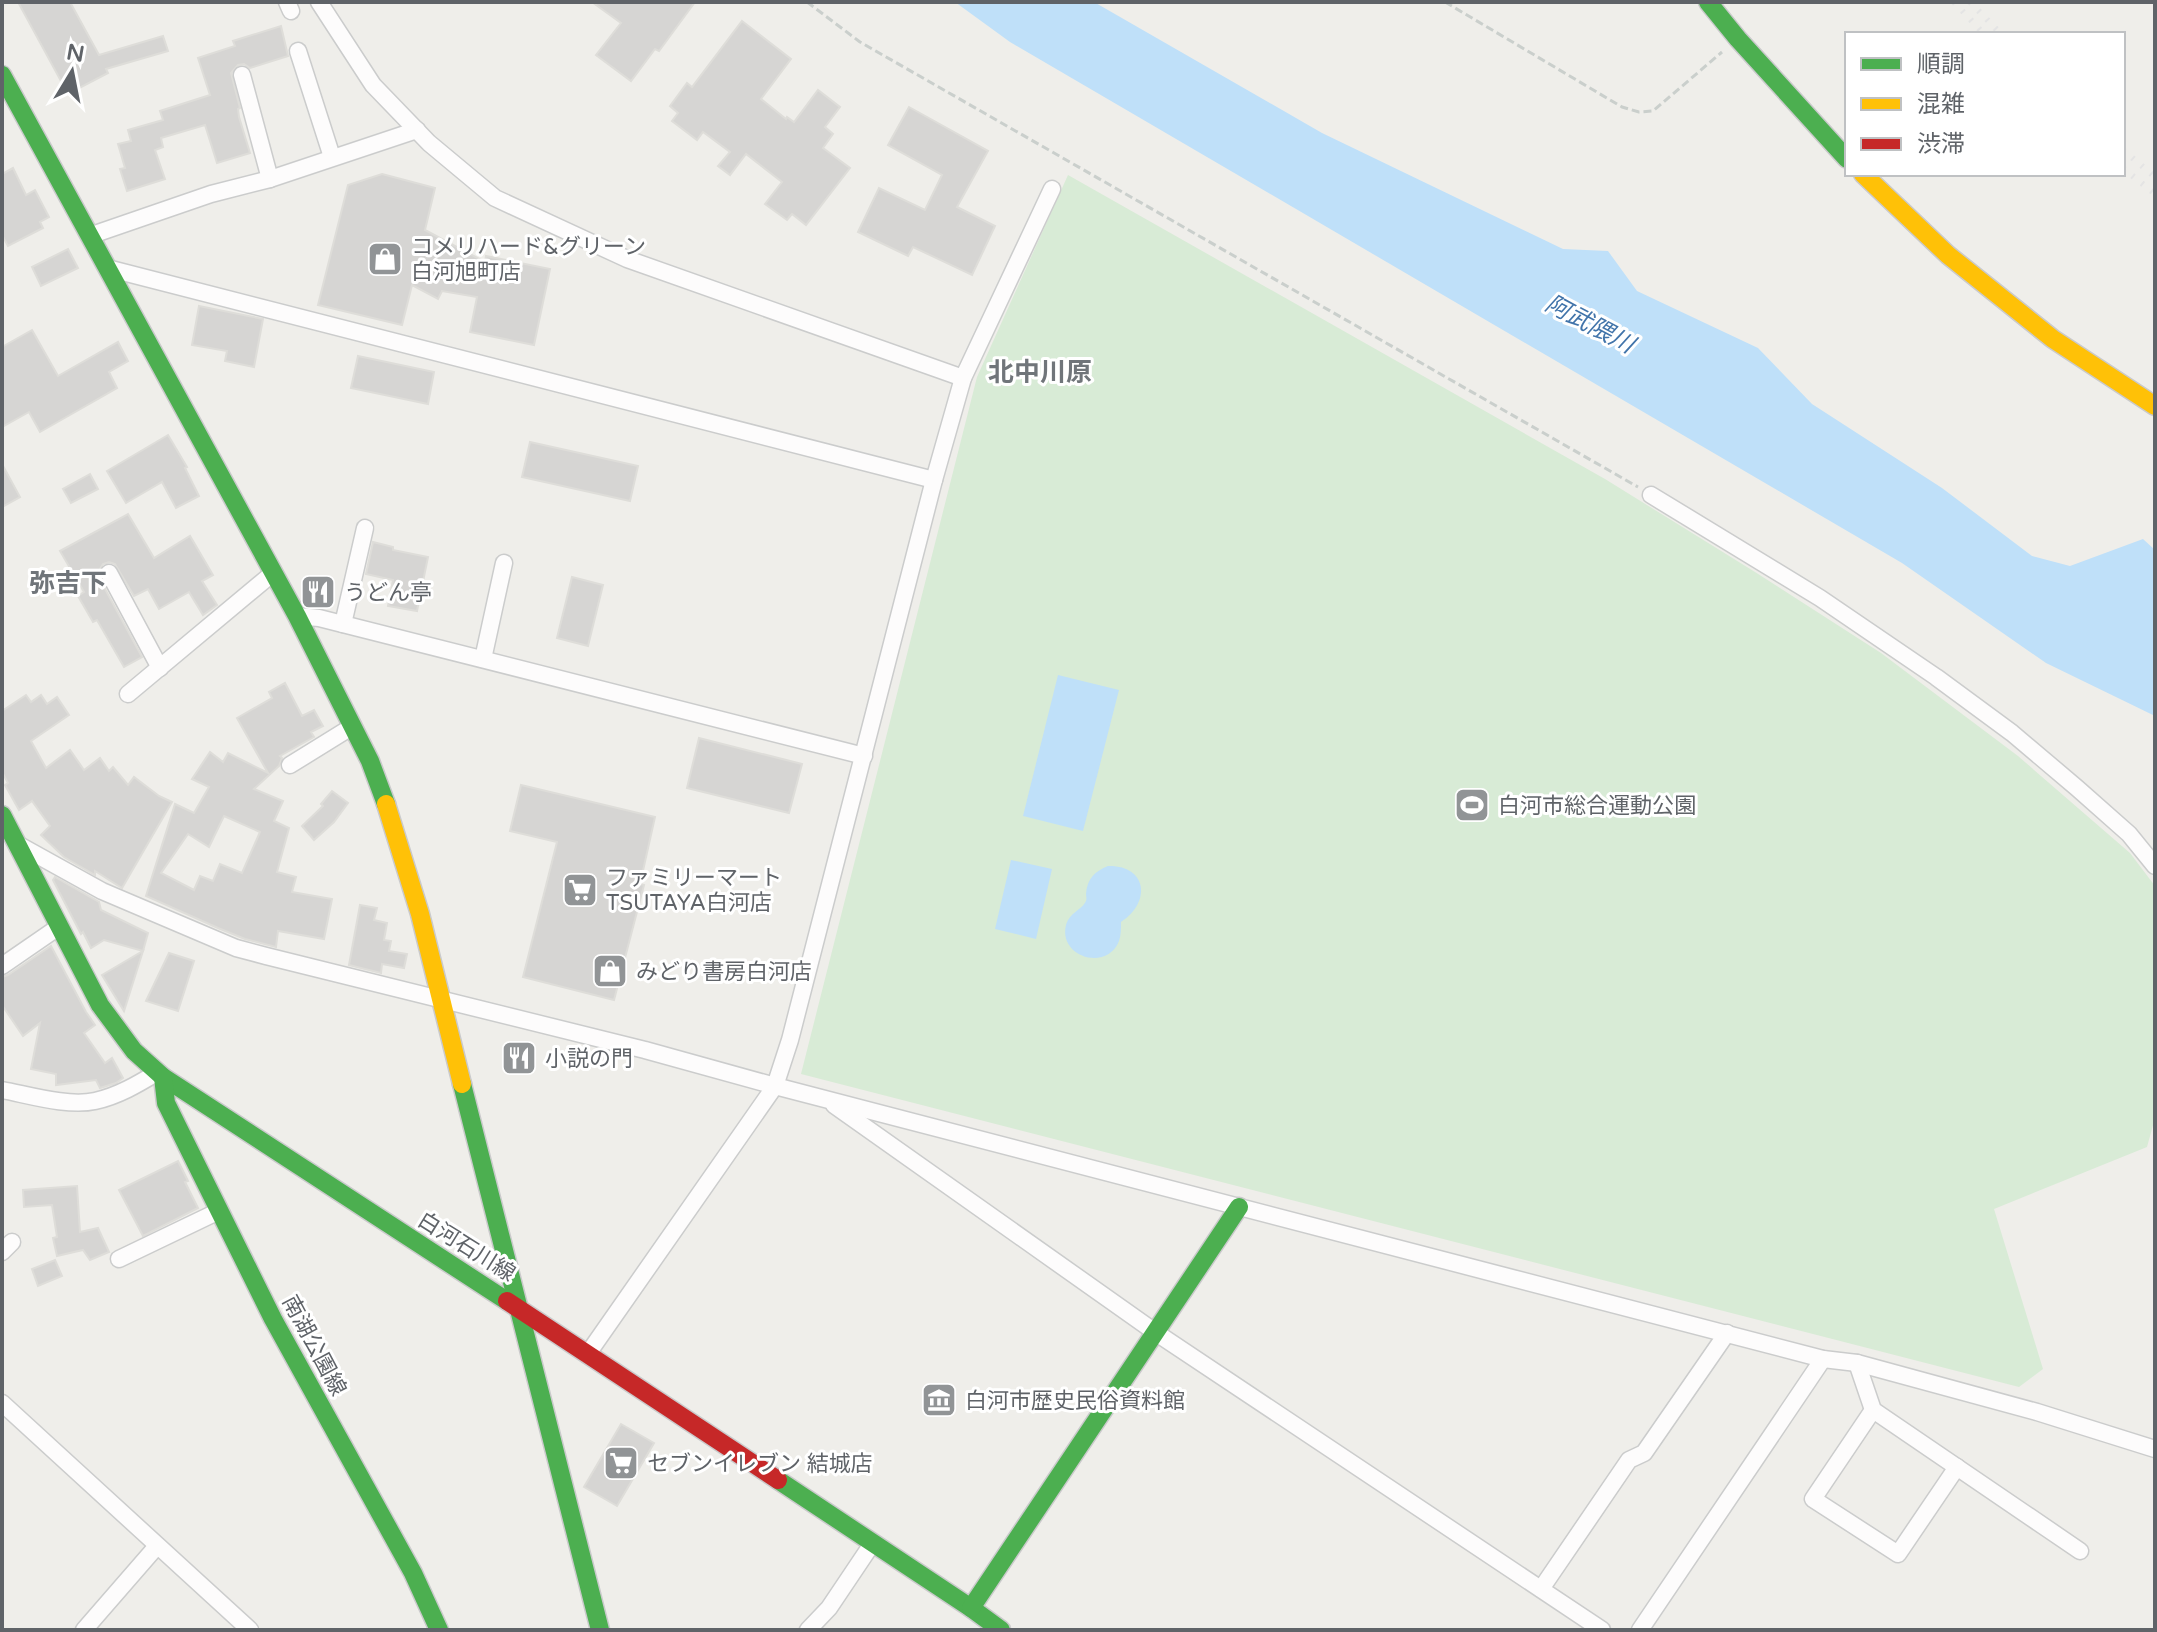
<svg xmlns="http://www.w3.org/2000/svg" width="2157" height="1632" font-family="'Varela Round','Noto Sans JP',sans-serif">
<rect width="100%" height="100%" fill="#efeeea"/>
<polygon fill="#d8ebd6" points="1068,175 1605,479 1755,572 1881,653 2018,756 2130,853 2155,886 2155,1118 2147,1147 1994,1209 2043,1369 2019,1387 801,1074 977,377"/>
<g fill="#bfe0f9">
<polygon points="955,2 1094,2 1322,133 1563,249 1608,251 1637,291 1758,348 1812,404 1942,488 2032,556 2070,566 2143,539 2155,550 2155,716 2046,663 1902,563 1010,42"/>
<polygon points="1058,675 1119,690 1083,831 1023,816"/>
<polygon points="1011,860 1052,869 1036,939 995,929"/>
<path d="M1108 866C1147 865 1152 902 1121 922 1121 929 1121 935 1119 941 1107 972 1058 957 1066 925 1070 912 1082 910 1086 901 1087 899 1086 896 1086 894 1087 879 1095 871 1108 866Z"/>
</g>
<g fill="#d6d5d3" stroke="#deddd9" stroke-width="2" fill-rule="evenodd">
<polygon points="18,2 70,2 99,55 163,36 168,51 106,69 108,73 68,94"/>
<polygon points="592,2 695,2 659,51 655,49 631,81 596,55 621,23"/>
<polygon points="742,21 791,59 761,99 786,119 787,117 794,122 818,90 840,107 825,127 833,134 823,148 850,168 806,225 792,214 787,220 765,204 782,182 746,154 730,175 718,166 730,152 703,132 697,140 672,121 678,113 670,106 687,83 692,87"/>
<polygon points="281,26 288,56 250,68 244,64 238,65 231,73 240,108 238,109 239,117 250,153 217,163 205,125 161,138 163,147 155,150 165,179 127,191 120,169 125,168 118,144 131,141 128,130 163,120 160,111 210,95 198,58 235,46 233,41"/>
<polygon points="909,107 988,151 957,207 995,226 972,275 913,247 908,256 858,232 879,188 925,210 942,175 888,145"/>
<polygon points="13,168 26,195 35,190 49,217 40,222 43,228 8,246 2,235 2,174"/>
<polygon points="382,174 435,188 425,230 485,262 486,256 550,269 534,345 470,332 477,297 442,291 438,299 412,285 402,325 318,305 348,185"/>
<polygon points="68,249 78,268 41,286 32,267"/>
<polygon points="199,306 263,319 254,367 225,361 227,351 192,345"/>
<polygon points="32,330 58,376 118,342 128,361 109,372 117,388 40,432 29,412 2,427 2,347"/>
<polygon points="358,356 434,372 428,404 351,388"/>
<polygon points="168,435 187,467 185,468 199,496 176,508 162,482 126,503 107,471"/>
<polygon points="530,442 638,466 630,501 522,477"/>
<polygon points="2,464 20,497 2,507"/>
<polygon points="90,474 98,489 71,503 63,489"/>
<polygon points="128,514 154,558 190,536 213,575 202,581 217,605 203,615 189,592 159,609 148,589 134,596 115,564 109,562 103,564 98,572 99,578 142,657 124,667 97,620 93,622 78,596 84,592 60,551"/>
<polygon points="373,542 393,547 393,550 428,557 417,611 388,606 393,580 366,574"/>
<polygon points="572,577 603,585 588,646 557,638"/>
<path d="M285 683 302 716 314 710 323 726 311 732 314 737 280 756 282 758 279 766 254 789 283 801 274 821 289 828 277 872 296 877 292 892 332 899 324 939 278 931 276 947 245 939 218 928 146 896 175 804 194 813 209 787 192 779 210 752 223 762 228 753 268 773 237 718 272 698 269 692ZM224 816 260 832 242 873 220 864 213 881 200 876 194 890 161 873 188 834 209 847Z"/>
<polygon points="26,695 31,702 41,695 47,704 57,697 69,715 31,741 46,768 70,750 84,770 100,758 109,771 113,767 128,785 134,777 159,796 172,802 122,888 95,871 95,875 64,857 41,835 50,826 32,801 19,810 5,785 8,783 2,772 2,711"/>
<polygon points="699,738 802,764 789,813 687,788"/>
<polygon points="521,785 655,817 640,884 644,885 614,1000 523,977 557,842 510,831"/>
<polygon points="332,791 348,803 334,822 314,840 302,826 323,806 321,804"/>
<polygon points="55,877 99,902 101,910 148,933 143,951 104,940 91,948 83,932 81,934 53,880"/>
<polygon points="360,905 377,908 374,920 387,923 384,940 391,941 389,951 407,954 404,968 382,964 381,973 349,965"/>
<polygon points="51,946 86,1012 95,1025 84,1033 105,1063 112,1058 123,1078 116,1083 100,1088 96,1080 56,1085 56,1074 31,1069 40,1023 23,1036 2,1005 2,977 8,975"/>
<polygon points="143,951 124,1011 102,975"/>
<polygon points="169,953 194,961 178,1011 146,1001"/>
<polygon points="178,1161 188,1181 185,1182 198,1208 143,1236 119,1190"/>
<polygon points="77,1186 80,1232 98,1228 109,1252 90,1260 83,1250 57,1256 53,1238 57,1237 52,1205 24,1207 23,1190"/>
<polygon points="55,1260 62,1276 38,1286 32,1269"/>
<polygon points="621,1424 654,1443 617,1506 584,1487"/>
</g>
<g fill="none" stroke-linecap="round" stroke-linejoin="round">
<g stroke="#cbcccc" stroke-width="19">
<g id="street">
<polyline points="287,2 291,11"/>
<polyline points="319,2 373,85 429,143 495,198 627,259 963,378"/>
<polyline points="298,51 332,157"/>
<polyline points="242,75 270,179"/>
<polyline points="89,236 211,194 270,179 417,130"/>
<polyline points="107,268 934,480"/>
<polyline points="1651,495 1820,598 1936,677 2012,733 2077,788 2129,834 2155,866"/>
<polyline points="109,573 160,668"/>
<polyline points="297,616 319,618 864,756"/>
<polyline points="343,624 365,528"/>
<polyline points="483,659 504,563"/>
<polyline points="128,694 273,573"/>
<polyline points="290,765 353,726"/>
<polyline points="19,845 102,891 236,948 266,956 645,1050 775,1086 1823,1359 1857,1363 2037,1412 2155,1449"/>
<polyline points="2,966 60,926"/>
<path d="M2 1090C29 1095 68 1107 95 1101 118 1096 138 1084 158 1072"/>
<polyline points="834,1105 1155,1332 1602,1630"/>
<polyline points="2,1252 12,1242"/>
<polyline points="119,1259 219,1211"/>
<polyline points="587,1355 775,1086 790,1040 934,480 963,378 1052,189"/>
<polyline points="1857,1363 1873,1410 2080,1551"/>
<polyline points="2,1403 250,1630"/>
<polyline points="1873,1410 1813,1499 1898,1554 1957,1467"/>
<polyline points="1541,1589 1629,1460 1644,1453 1727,1333"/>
<polyline points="84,1630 157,1546"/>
<polyline points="808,1630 829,1608 872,1544"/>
<polyline points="1640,1630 1823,1359"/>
</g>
</g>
<g stroke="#cacacb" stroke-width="21">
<g id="fast">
<polyline points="1708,2 1738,39 1847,159"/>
<polyline points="2,75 297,616 370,761 386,804"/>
<polyline points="2,815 100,1005 134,1051 163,1077 507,1301"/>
<polyline points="163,1077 166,1103 273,1319 413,1573 439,1630"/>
<polyline points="462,1084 600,1630"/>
<polyline points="778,1480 971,1608 1001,1630"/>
<polyline points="971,1608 1239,1207"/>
</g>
</g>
<g stroke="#cacacb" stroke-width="21">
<g id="slow">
<polyline points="1863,174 1948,255 2053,339 2155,406"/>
<polyline points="386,804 420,914 462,1084"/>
</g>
</g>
<g stroke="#cacacb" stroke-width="21">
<polyline id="jam" points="507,1301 778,1480"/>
</g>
<g stroke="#cacfcc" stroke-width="3" stroke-dasharray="8 4" stroke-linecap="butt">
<polyline points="807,2 860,42 1638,487"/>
<polyline points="1445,2 1622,107 1639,112 1653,111 1722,52"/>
</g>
<use href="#street" stroke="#fdfcfc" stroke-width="16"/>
<use href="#fast" stroke="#4caf50" stroke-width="18"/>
<use href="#slow" stroke="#ffc107" stroke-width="18"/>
<use href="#jam" stroke="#c62828" stroke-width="18"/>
<g stroke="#e4e4e4" stroke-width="6" stroke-dasharray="2 10" stroke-linecap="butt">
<polyline points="1954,2 1984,34"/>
<polyline points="1970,2 2001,34"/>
<polyline points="2123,150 2155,177"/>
<polyline points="2123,168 2155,194"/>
</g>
</g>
<defs>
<g id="shop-square" transform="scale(1.8)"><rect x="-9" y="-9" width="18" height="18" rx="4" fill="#919496" stroke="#fff"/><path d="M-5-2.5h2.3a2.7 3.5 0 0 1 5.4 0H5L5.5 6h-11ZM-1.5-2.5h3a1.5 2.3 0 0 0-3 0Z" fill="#fff"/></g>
<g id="restaurant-square" transform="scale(1.8)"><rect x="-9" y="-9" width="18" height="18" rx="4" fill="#919496" stroke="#fff"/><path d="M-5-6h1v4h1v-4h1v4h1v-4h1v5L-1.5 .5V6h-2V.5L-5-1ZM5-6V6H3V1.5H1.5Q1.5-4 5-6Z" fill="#fff"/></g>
<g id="stadium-square" transform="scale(1.8)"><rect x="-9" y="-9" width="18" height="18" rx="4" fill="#919496" stroke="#fff"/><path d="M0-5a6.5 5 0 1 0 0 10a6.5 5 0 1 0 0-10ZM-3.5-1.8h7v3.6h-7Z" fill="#fff"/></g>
<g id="supermarket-square" transform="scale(1.8)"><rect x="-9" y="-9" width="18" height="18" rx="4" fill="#919496" stroke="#fff"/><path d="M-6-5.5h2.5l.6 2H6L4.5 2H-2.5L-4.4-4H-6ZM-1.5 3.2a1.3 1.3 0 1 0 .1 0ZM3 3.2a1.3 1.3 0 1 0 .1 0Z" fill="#fff"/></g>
<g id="museum-square" transform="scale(1.8)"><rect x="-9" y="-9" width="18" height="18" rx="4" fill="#919496" stroke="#fff"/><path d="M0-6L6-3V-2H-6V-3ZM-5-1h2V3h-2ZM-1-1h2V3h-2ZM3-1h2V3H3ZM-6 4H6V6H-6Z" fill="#fff"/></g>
</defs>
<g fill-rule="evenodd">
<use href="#shop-square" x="385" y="259"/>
<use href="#restaurant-square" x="318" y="592"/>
<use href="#stadium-square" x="1472" y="805"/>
<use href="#supermarket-square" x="580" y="890"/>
<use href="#shop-square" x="610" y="971"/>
<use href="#restaurant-square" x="519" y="1058"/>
<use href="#museum-square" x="939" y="1400"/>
<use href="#supermarket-square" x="621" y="1463"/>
</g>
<g text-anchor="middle" stroke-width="6" stroke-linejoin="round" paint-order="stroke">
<g font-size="22" fill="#5f6368" stroke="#fff" text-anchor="start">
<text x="411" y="254">コメリハード&amp;グリーン<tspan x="411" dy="25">白河旭町店</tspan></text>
<text x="344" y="600">うどん亭</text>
<text x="1498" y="813">白河市総合運動公園</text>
<text x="606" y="885">ファミリーマート<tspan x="606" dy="25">TSUTAYA白河店</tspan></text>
<text x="636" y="979">みどり書房白河店</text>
<text x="545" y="1066">小説の門</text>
<text x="965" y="1408">白河市歴史民俗資料館</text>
<text x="647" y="1471">セブンイレブン 結城店</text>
</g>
<g font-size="22" fill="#5f6368" stroke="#fff">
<text transform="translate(467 1246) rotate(32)" y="8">白河石川線</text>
<text transform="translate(315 1345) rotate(62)" y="8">南湖公園線</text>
</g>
<g font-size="24" font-style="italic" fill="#4174aa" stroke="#fff">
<text transform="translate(1590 324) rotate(28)" y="8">阿武隈川</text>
</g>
<g font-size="26" font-weight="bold" fill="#70757a" stroke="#fff">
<text x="1040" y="381">北中川原</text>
<text x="68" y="592">弥吉下</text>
</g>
</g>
<rect width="2157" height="1632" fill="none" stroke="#5f6368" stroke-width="8"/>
<rect x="1845" y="32" width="280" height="144" fill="#ffffff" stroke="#bfc1c3" stroke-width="2"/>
<rect x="1861" y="58" width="40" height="12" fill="#4caf50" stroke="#bfc1c3" stroke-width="2"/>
<text x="1917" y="72" font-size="24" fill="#5f6368">順調</text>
<rect x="1861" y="98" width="40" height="12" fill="#ffc107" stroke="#bfc1c3" stroke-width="2"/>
<text x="1917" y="112" font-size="24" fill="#5f6368">混雑</text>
<rect x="1861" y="138" width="40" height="12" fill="#c62828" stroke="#bfc1c3" stroke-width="2"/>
<text x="1917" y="152" font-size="24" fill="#5f6368">渋滞</text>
<g transform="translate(72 72) rotate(10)" stroke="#ffffff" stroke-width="6" paint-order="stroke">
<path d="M0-6L14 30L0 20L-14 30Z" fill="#5f6368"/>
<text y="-12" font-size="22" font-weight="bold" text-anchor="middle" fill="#5f6368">N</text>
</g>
</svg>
